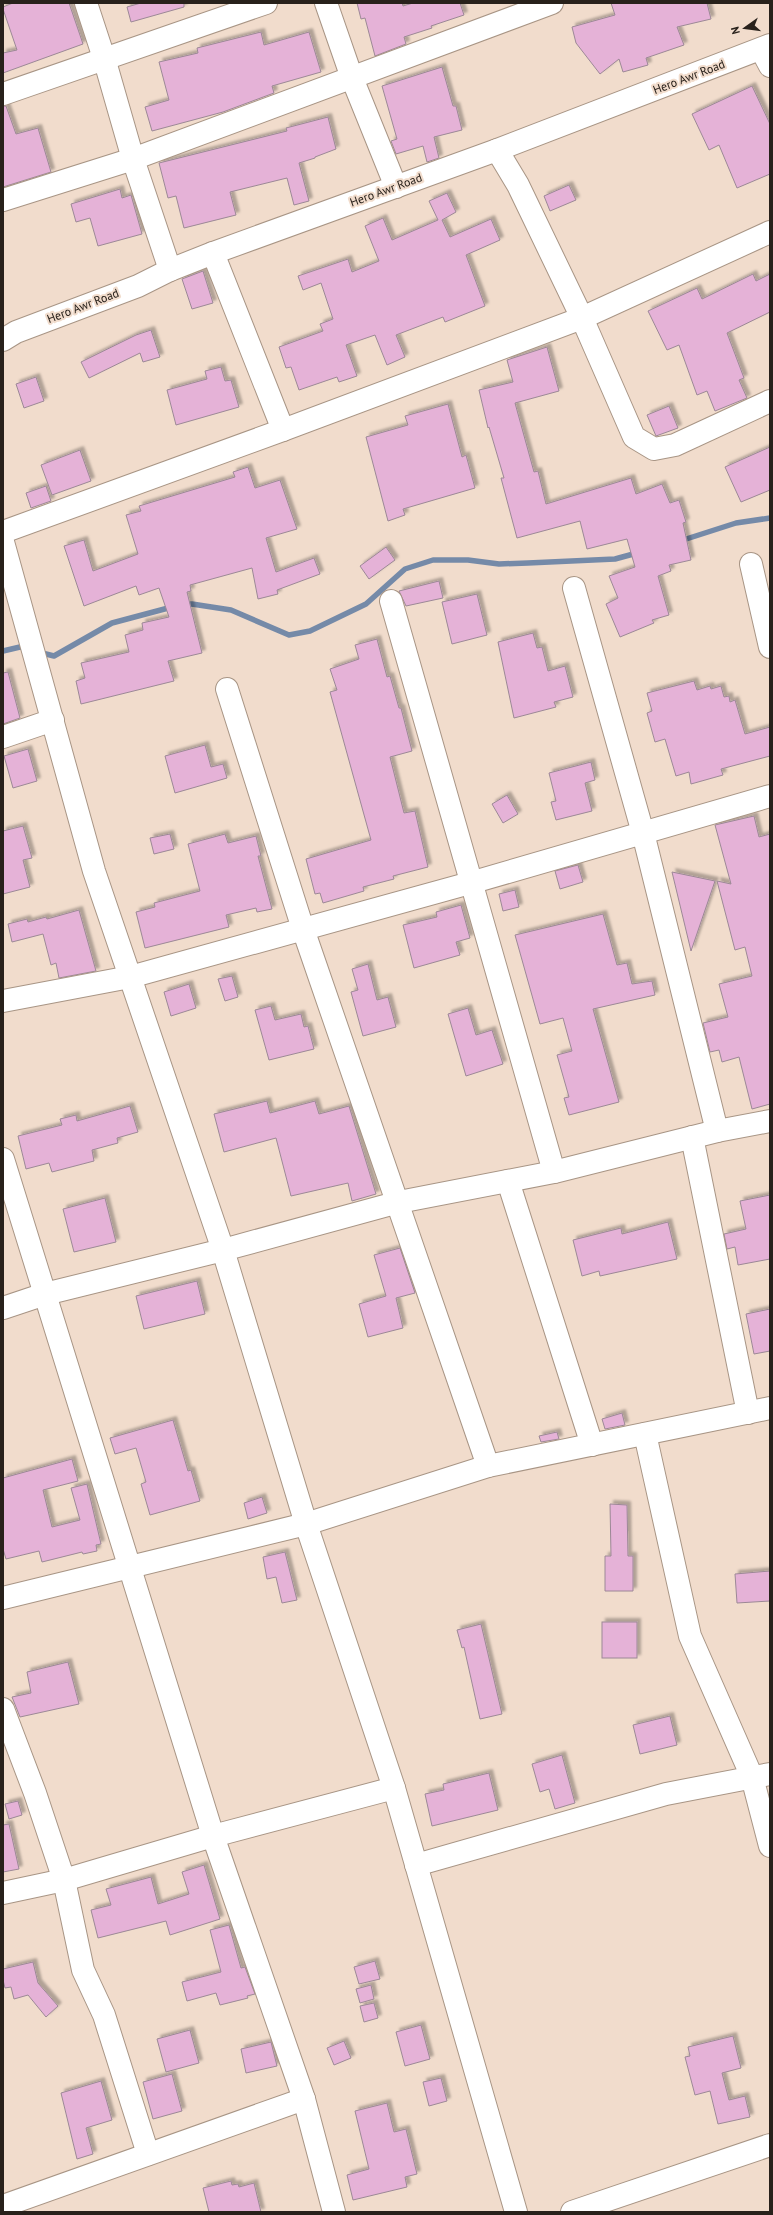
<svg xmlns="http://www.w3.org/2000/svg" width="773" height="2215" font-family="'PT Sans',sans-serif">
<defs>
<filter id="shadow"><feDropShadow dx="3.5" dy="-3.5" stdDeviation="1" flood-color="#0004"/></filter>
</defs>
<rect width="100%" height="100%" fill="#f1dccc"/>
<g fill="none" stroke-linecap="round" stroke-linejoin="round">
<g stroke="#758aa8" stroke-width="5.5">
<polyline points="680,541 736,523 770,518"/>
<polyline points="184,605 192,604 231,610 289,635 310,631 366,604 405,569 433,560 468,560 499,564 528,563 615,559 637,553"/>
<polyline points="3,651 20,647 28,649"/>
<polyline points="38,652 54,656 112,623 172,607"/>
</g>
</g>
<g fill="#e5b2d7" stroke="#9c8896" filter="url(#shadow)">
<polygon points="13,3 69,3 83,44 3,73 3,53 17,50 3,9 3,7"/>
<polygon points="141,3 184,3 184,7 131,22 127,7"/>
<polygon points="357,3 402,3 403,6 413,3 460,3 464,15 431,26 432,28 404,37 406,44 375,56 365,18 361,19"/>
<polygon points="611,3 707,3 711,19 677,27 684,45 646,58 648,65 623,72 619,59 600,74 576,43 572,27 615,15"/>
<polygon points="261,32 264,45 309,32 321,72 272,86 274,93 223,112 152,131 145,107 169,100 159,62 198,53 197,48"/>
<polygon points="442,67 453,106 456,106 462,130 434,137 439,158 427,162 423,146 396,154 391,141 397,139 382,86"/>
<polygon points="752,86 770,124 770,174 737,188 719,145 709,150 692,114"/>
<polygon points="3,106 6,106 16,134 38,128 51,172 3,187"/>
<polygon points="328,117 336,149 315,157 315,158 299,163 309,201 294,205 287,178 230,192 236,215 184,228 176,196 168,198 159,163 287,131 286,128"/>
<polygon points="569,185 576,200 550,211 544,196"/>
<polygon points="120,189 122,198 131,195 142,234 98,246 90,218 76,222 71,204"/>
<polygon points="447,193 456,212 442,220 450,237 491,219 500,240 466,255 485,306 445,322 443,317 396,335 405,357 387,365 375,335 346,345 357,376 339,382 337,377 299,390 291,367 286,368 279,347 323,331 320,324 333,319 321,283 303,290 298,276 348,259 352,272 379,261 365,226 383,218 392,240 438,220 429,201"/>
<polygon points="203,271 213,303 192,309 182,279"/>
<polygon points="753,274 756,281 770,274 770,312 727,333 744,378 739,380 747,398 715,411 707,391 697,395 679,345 667,350 648,311 697,288 702,299"/>
<polygon points="151,330 160,357 143,362 140,353 89,378 81,362 136,335"/>
<polygon points="547,347 559,391 515,403 534,472 538,471 546,504 631,478 636,494 662,484 670,503 679,500 686,522 683,523 691,560 669,565 671,571 658,576 669,615 652,620 654,623 620,637 606,604 618,598 609,576 635,567 627,539 587,549 580,521 517,538 501,478 504,478 489,427 488,428 479,390 513,382 507,360"/>
<polygon points="221,367 225,381 231,380 239,407 176,425 167,390 207,379 205,371"/>
<polygon points="36,377 44,401 24,408 16,384"/>
<polygon points="448,404 462,457 466,455 475,488 403,509 405,515 388,521 366,437 408,425 405,416"/>
<polygon points="669,406 678,428 656,436 647,415"/>
<polygon points="770,447 770,490 741,502 725,467"/>
<polygon points="80,450 91,481 52,495 41,465"/>
<polygon points="248,467 255,488 280,480 297,529 266,538 276,572 314,558 320,574 277,590 278,594 258,599 252,568 190,585 191,591 187,592 202,653 168,661 174,681 81,704 76,681 85,678 81,663 129,652 125,635 143,630 142,623 169,617 159,588 139,595 136,586 84,606 64,546 84,540 93,571 138,554 126,515 141,511 139,506 235,477 233,472"/>
<polygon points="46,486 51,501 31,508 26,493"/>
<polygon points="386,547 395,560 369,579 360,566"/>
<polygon points="439,581 443,598 406,606 399,591"/>
<polygon points="477,594 487,635 452,644 442,602"/>
<polygon points="533,633 537,648 542,647 548,671 565,666 573,697 554,702 556,707 514,718 498,642"/>
<polygon points="377,639 387,677 390,676 399,708 401,708 412,751 390,757 404,813 415,811 428,867 393,876 394,879 363,887 364,891 323,903 320,893 315,894 306,859 371,840 330,692 337,690 330,669 359,659 355,645"/>
<polygon points="8,672 20,718 3,724 3,673"/>
<polygon points="694,681 697,690 710,686 711,689 721,686 724,697 729,696 730,702 735,700 745,734 770,727 770,756 721,769 723,775 691,784 689,772 676,776 665,739 655,742 647,713 652,711 647,693"/>
<polygon points="205,745 211,767 223,764 227,778 175,793 165,756"/>
<polygon points="28,749 37,781 13,788 4,756"/>
<polygon points="591,762 595,780 585,783 592,811 556,820 551,802 556,801 549,773"/>
<polygon points="507,795 518,814 503,823 492,804"/>
<polygon points="754,816 759,837 770,834 770,1104 752,1109 739,1057 722,1062 719,1050 710,1052 703,1023 728,1017 719,984 752,976 745,947 735,950 717,881 731,884 715,825"/>
<polygon points="23,826 32,858 23,860 30,887 3,894 3,831"/>
<polygon points="170,834 174,849 154,854 150,838"/>
<polygon points="225,834 228,843 256,836 261,856 258,856 272,909 257,912 256,908 226,915 229,927 145,948 136,912 155,907 154,903 200,891 188,844"/>
<polygon points="578,865 583,882 560,889 555,871"/>
<polygon points="672,872 715,881 691,951"/>
<polygon points="515,890 519,907 503,911 499,894"/>
<polygon points="461,905 470,938 456,942 460,955 414,968 403,925 437,917 436,912"/>
<polygon points="79,910 96,971 59,978 56,963 51,965 43,934 12,942 8,924 27,919 28,922 46,917 47,919"/>
<polygon points="603,914 617,965 627,963 632,984 652,981 655,995 593,1009 619,1102 569,1115 564,1098 569,1097 557,1055 572,1051 563,1018 540,1024 515,935"/>
<polygon points="368,964 377,1000 388,997 396,1027 363,1036 351,992 358,990 352,969"/>
<polygon points="232,976 238,997 225,1001 218,979"/>
<polygon points="189,984 196,1008 171,1016 164,992"/>
<polygon points="271,1006 275,1020 301,1014 304,1027 308,1026 314,1049 269,1060 255,1010"/>
<polygon points="468,1008 476,1035 492,1030 503,1064 466,1076 448,1014"/>
<polygon points="267,1101 270,1113 315,1101 319,1114 349,1106 376,1194 352,1201 348,1183 291,1196 276,1138 224,1152 214,1114"/>
<polygon points="130,1106 138,1132 117,1138 118,1143 92,1150 94,1161 52,1172 49,1163 26,1169 18,1136 62,1125 60,1119 76,1115 77,1121"/>
<polygon points="770,1195 770,1259 738,1265 735,1247 727,1249 724,1234 746,1229 740,1201"/>
<polygon points="105,1198 116,1242 74,1252 63,1209"/>
<polygon points="668,1222 677,1259 600,1276 599,1271 582,1276 573,1240 621,1228 622,1234"/>
<polygon points="400,1248 415,1293 396,1298 403,1328 368,1337 359,1304 386,1296 374,1255"/>
<polygon points="197,1281 205,1314 144,1329 136,1296"/>
<polygon points="770,1309 770,1351 754,1354 746,1314"/>
<polygon points="622,1413 625,1425 605,1429 602,1419"/>
<polygon points="173,1420 188,1471 191,1470 200,1501 150,1515 141,1484 146,1482 136,1448 115,1454 110,1438"/>
<polygon points="557,1432 559,1439 541,1442 539,1436"/>
<polygon points="72,1459 78,1481 43,1490 52,1527 80,1520 71,1488 87,1484 101,1544 96,1545 97,1551 83,1554 82,1552 42,1562 39,1551 6,1559 3,1549 3,1478"/>
<polygon points="262,1497 267,1513 248,1519 244,1503"/>
<polygon points="610,1504 627,1505 628,1556 633,1556 633,1591 605,1591 605,1556 611,1556"/>
<polygon points="285,1552 297,1600 282,1603 276,1577 267,1579 263,1557"/>
<polygon points="770,1571 770,1601 737,1603 735,1574"/>
<rect x="602" y="1622" width="35" height="36"/>
<polygon points="481,1624 502,1714 480,1719 464,1647 462,1648 457,1630"/>
<polygon points="68,1662 79,1704 20,1717 12,1697 31,1693 27,1672"/>
<polygon points="670,1716 677,1745 640,1754 633,1725"/>
<polygon points="562,1755 575,1803 555,1809 549,1789 540,1792 532,1764"/>
<polygon points="489,1773 498,1810 432,1826 425,1794 444,1790 443,1784"/>
<polygon points="18,1801 22,1815 9,1819 5,1804"/>
<polygon points="9,1824 19,1869 3,1872 3,1825"/>
<polygon points="204,1865 220,1919 170,1935 166,1921 98,1938 91,1910 111,1905 106,1889 151,1877 158,1904 189,1894 182,1872"/>
<polygon points="229,1925 241,1968 245,1967 255,1994 247,1996 248,1998 220,2005 216,1993 187,2001 182,1982 221,1972 210,1930"/>
<polygon points="375,1961 380,1979 359,1984 354,1967"/>
<polygon points="33,1962 38,1983 58,2006 46,2017 28,1995 14,1999 11,1987 5,1988 3,1980 3,1969"/>
<polygon points="371,1985 374,1999 360,2003 356,1989"/>
<polygon points="374,2003 378,2018 364,2022 360,2006"/>
<polygon points="421,2025 430,2059 405,2066 396,2032"/>
<polygon points="190,2030 199,2063 166,2072 157,2039"/>
<polygon points="733,2036 741,2068 722,2073 729,2100 745,2096 750,2117 718,2124 710,2091 695,2095 685,2057 690,2056 688,2047"/>
<polygon points="344,2041 351,2058 334,2065 327,2048"/>
<polygon points="271,2042 277,2066 246,2073 241,2049"/>
<polygon points="172,2074 182,2111 153,2119 143,2082"/>
<polygon points="441,2078 447,2101 429,2106 423,2082"/>
<polygon points="101,2081 112,2120 86,2128 93,2154 77,2159 61,2093"/>
<polygon points="387,2103 394,2132 406,2129 417,2174 405,2177 407,2187 353,2200 347,2175 369,2169 355,2111"/>
<polygon points="231,2181 232,2185 238,2184 239,2187 254,2183 261,2212 209,2212 203,2188"/>
</g>
<g fill="none" stroke-linecap="round" stroke-linejoin="round">
<g stroke="#a89585" stroke-width="24">
<g id="minor">
<polyline points="86,3 104,58 133,159 170,270"/>
<polyline points="326,3 352,78 396,187"/>
<polyline points="761,49 770,66"/>
<polyline points="3,94 266,3"/>
<polyline points="497,150 518,185 582,318 634,437 654,449 675,445 770,401"/>
<polyline points="3,200 133,159 552,3"/>
<polyline points="213,253 283,430"/>
<polyline points="3,532 283,430 582,318 770,232"/>
<polyline points="751,564 770,647"/>
<polyline points="574,588 643,833 717,1131"/>
<polyline points="391,601 554,1172"/>
<polyline points="227,689 303,929 488,1466"/>
<polyline points="3,737 53,720"/>
<polyline points="3,1001 130,977 470,883 770,796"/>
<polyline points="692,1137 748,1413"/>
<polyline points="3,1159 213,1836 304,2099 334,2212"/>
<polyline points="508,1181 592,1445"/>
<polyline points="3,1308 45,1294 223,1250 399,1202 554,1172 717,1131 770,1121"/>
<polyline points="645,1434 690,1636 752,1777 770,1846"/>
<polyline points="3,1598 306,1524 488,1466 770,1408"/>
<polyline points="3,1709 35,1793 64,1880 83,1970 104,2015 148,2154"/>
<polyline points="416,1865 666,1794 770,1774"/>
<polyline points="3,1893 64,1880 213,1836 394,1788"/>
<polyline points="3,2206 304,2099"/>
<polyline points="572,2212 770,2145"/>
</g>
</g>
<g stroke="#a89585" stroke-width="24">
<g id="major">
<polyline points="3,340 16,332 138,286 170,270 213,253 497,150 770,45"/>
<polyline points="3,542 94,871 223,1250 306,1524 394,1788 516,2212"/>
</g>
</g>
<use href="#minor" stroke="#fff" stroke-width="22"/>
<use href="#major" stroke="#fff" stroke-width="22"/>
</g>
<g text-anchor="middle" stroke-width="4" stroke-linejoin="round" paint-order="stroke">
<g font-size="12" fill="#28211b" stroke="#f1dccc">
<text transform="translate(689 77) rotate(-21)" y="4">Hero Awr Road</text>
<text transform="translate(386 190) rotate(-20)" y="4">Hero Awr Road</text>
<text transform="translate(83 306) rotate(-21)" y="4">Hero Awr Road</text>
</g>
</g>
<rect width="773" height="2215" fill="none" stroke="#28211b" stroke-width="8"/>
<g transform="translate(745 28) rotate(256)" stroke="#f1dccc" stroke-width="3" paint-order="stroke">
<path d="M0-3L7 15L0 10L-7 15Z" fill="#28211b"/>
<text y="-6" font-size="11" font-weight="bold" text-anchor="middle" fill="#28211b">N</text>
</g>
</svg>
